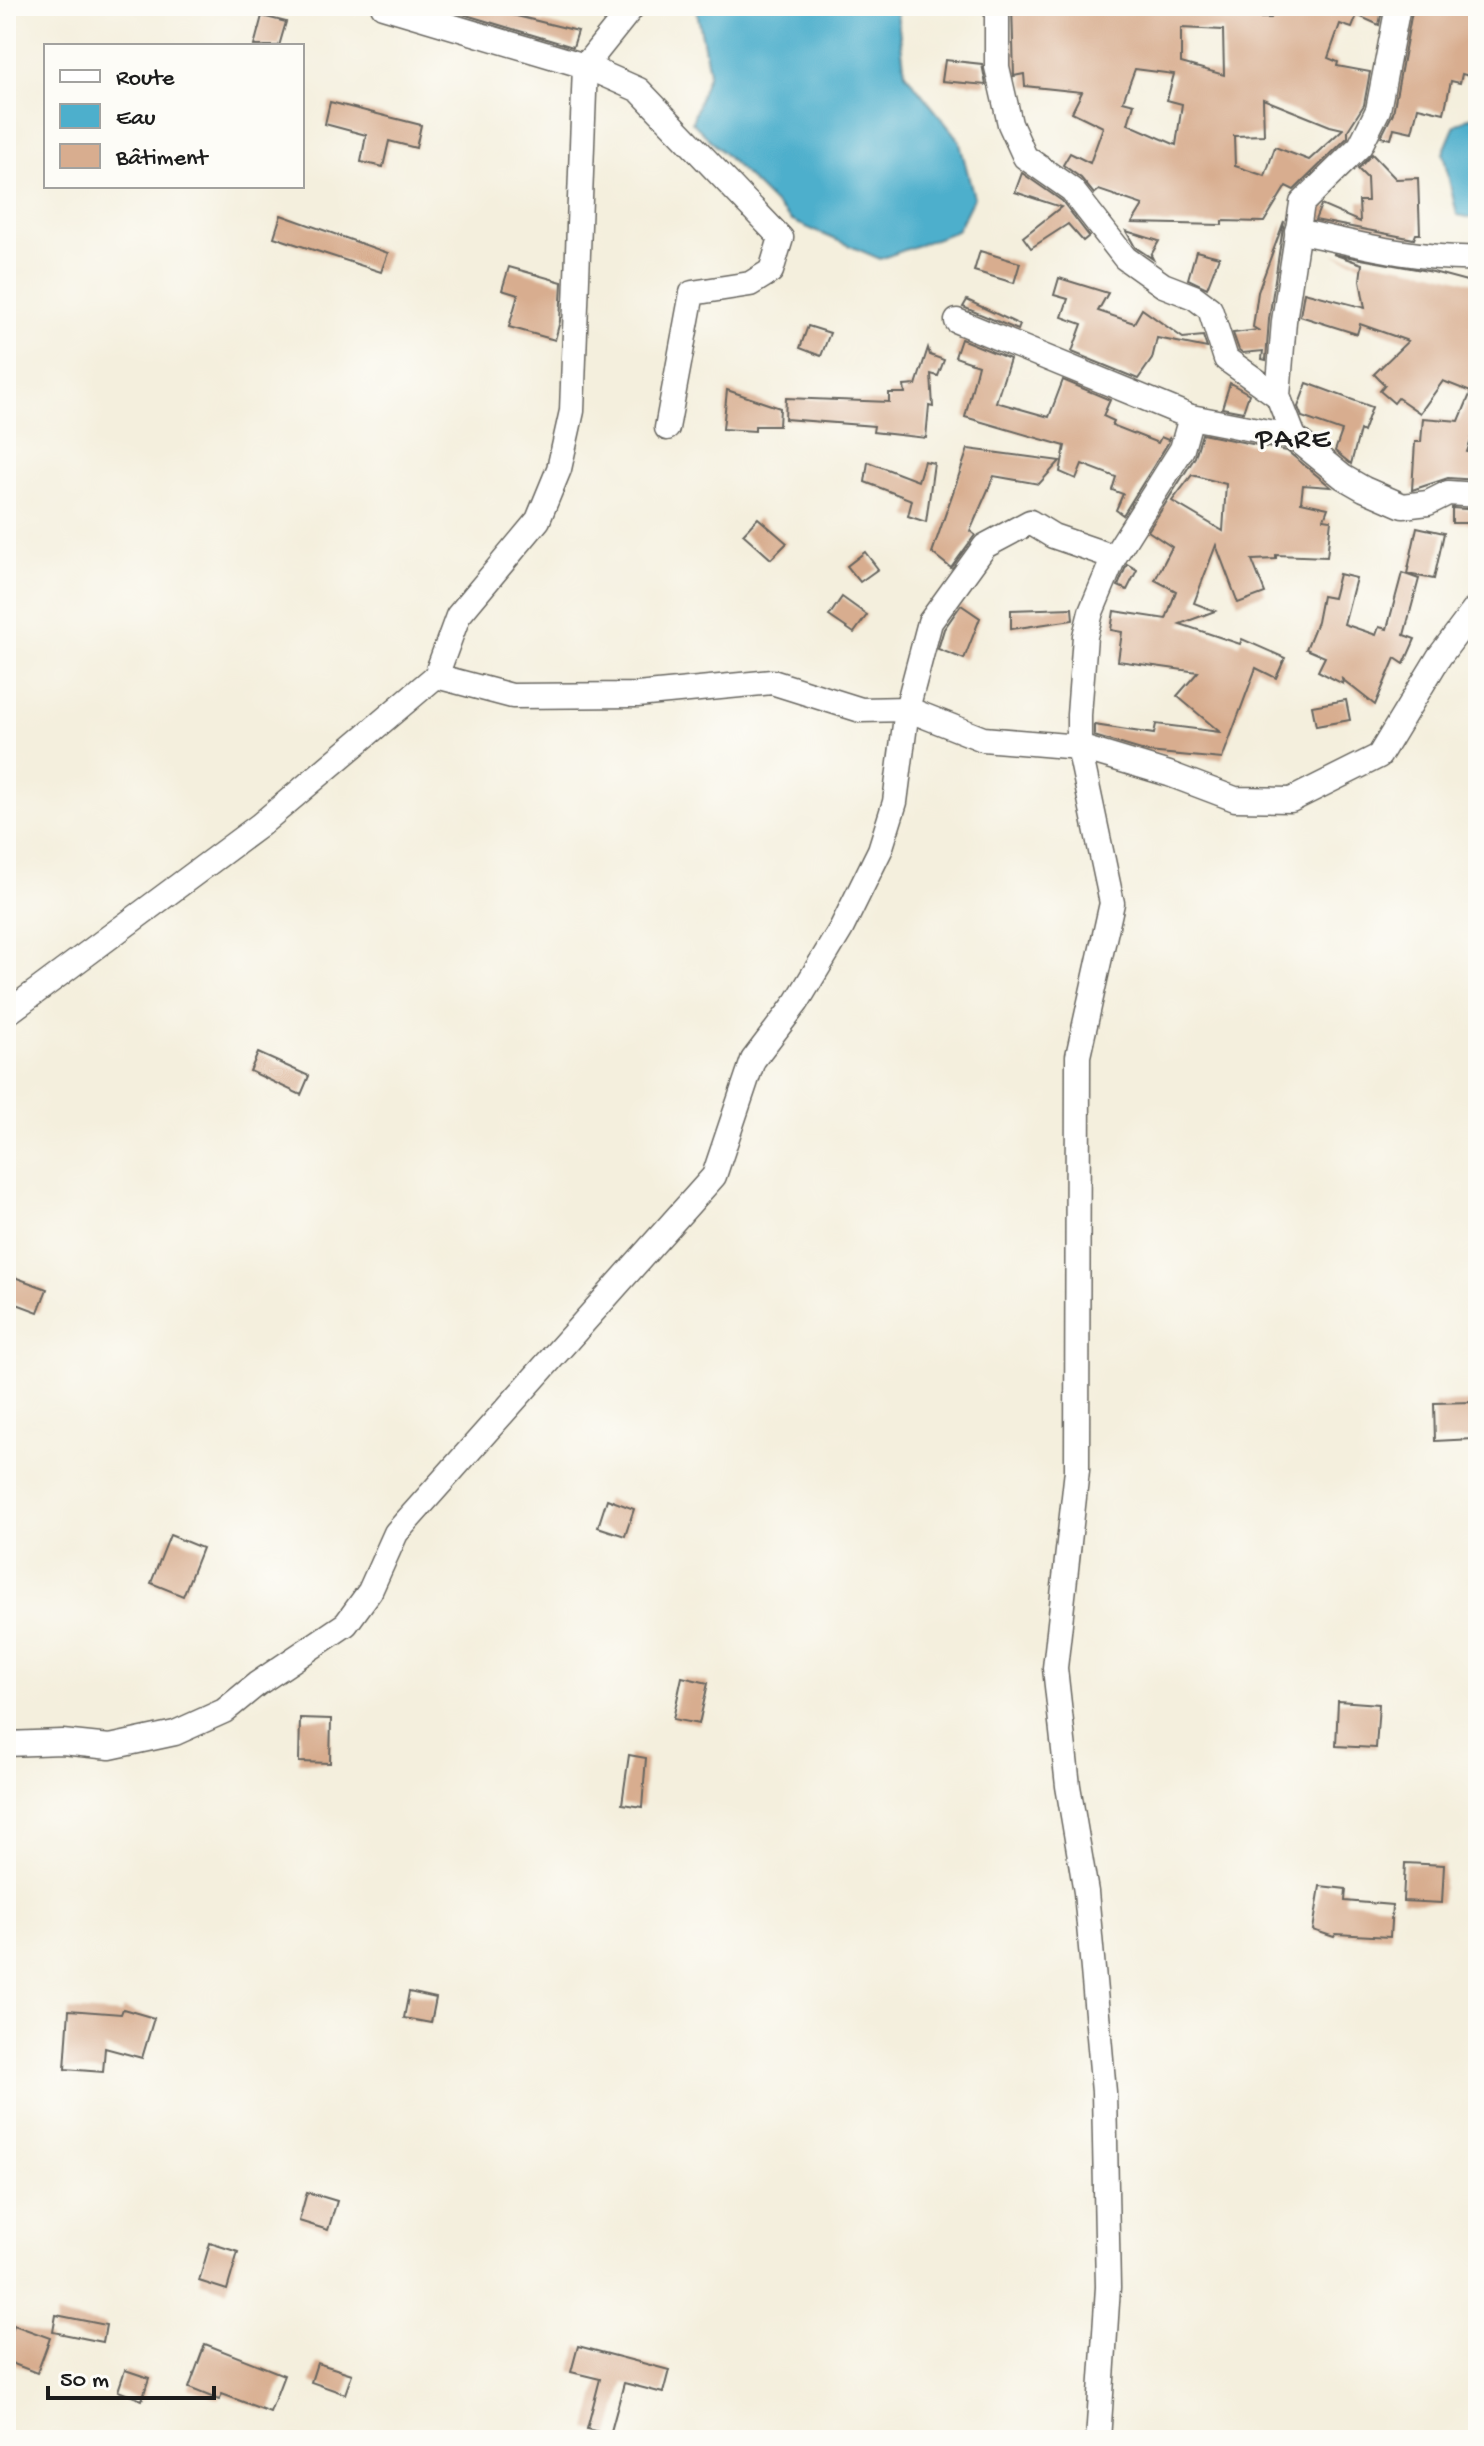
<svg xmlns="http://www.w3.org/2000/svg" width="1484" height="2446" font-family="'Gochi Hand',sans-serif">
<rect width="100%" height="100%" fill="#fdfcf7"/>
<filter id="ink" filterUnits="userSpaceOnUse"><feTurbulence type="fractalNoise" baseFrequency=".0125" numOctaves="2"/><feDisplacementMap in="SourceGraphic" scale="16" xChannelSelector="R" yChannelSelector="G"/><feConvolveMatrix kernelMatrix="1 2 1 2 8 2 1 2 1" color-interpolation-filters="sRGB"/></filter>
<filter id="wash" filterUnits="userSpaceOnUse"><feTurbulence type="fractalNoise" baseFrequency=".006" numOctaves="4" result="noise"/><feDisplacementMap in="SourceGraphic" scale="32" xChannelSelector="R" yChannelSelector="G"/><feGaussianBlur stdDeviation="1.8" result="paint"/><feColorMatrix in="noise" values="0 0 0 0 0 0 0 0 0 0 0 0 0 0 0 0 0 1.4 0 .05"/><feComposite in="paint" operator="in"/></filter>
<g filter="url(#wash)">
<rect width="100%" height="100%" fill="#f4efdd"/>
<g fill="#4dafcc" stroke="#346674" stroke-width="2">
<polygon points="696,6 896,6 905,73 959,140 974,197 957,231 880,259 792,221 692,122 709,72"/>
<polygon points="1478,113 1478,219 1457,215 1443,153 1455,125"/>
</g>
<g id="blocks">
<g fill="#d8ad8f" fill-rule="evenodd">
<polygon points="436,6 476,6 578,31 573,47"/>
<path d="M1012 6H1243L1242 18H1271L1276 6H1383L1379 25 1357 15 1352 28 1340 24 1328 58 1338 62 1337 66 1370 72 1364 105 1348 130V137L1294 190 1286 186 1264 222 1222 221V225L1132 223 1143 205 1099 190 1094 194 1081 178 1063 165 1070 153 1090 163 1103 127 1072 112 1082 92 1025 86 1024 74 1014 76ZM1181 28 1223 30 1224 75 1181 63ZM1135 69 1174 74 1167 100 1182 104 1176 145 1128 124 1134 104 1123 101ZM1263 99 1330 126 1343 129 1309 160 1275 147 1265 176 1235 166 1234 136 1264 135Z"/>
<polygon points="1413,6 1478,6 1478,78 1462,74 1460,83 1451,81 1444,113 1418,107 1412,132 1394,128 1391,139 1381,137 1393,113"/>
<polygon points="262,16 286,22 279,46 254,46"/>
<polygon points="945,60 982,64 986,85 942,81"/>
<polygon points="330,102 421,125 416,148 389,141 383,167 361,162 366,135 325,124"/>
<polygon points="1372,154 1396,179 1418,178 1420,234 1416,234 1414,239 1315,220 1321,205 1360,222 1359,201 1368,201 1367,178 1358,169"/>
<polygon points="1022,173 1062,201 1089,236 1083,241 1068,224 1031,248 1023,237 1061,207 1015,192"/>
<polygon points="281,215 388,253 381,272 274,237"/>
<polygon points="1284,221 1269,319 1266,360 1262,359 1263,351 1243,353 1239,350 1233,333 1258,330 1253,327 1258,292"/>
<polygon points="1126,231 1159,241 1151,255 1153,259 1135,247"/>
<polygon points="980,251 1020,263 1014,283 974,271"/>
<polygon points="1196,251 1219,257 1207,288 1188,279"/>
<polygon points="1333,254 1433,272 1478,284 1478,420 1467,452 1478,456 1478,480 1448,478 1412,490 1415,442 1421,442 1423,418 1459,421 1471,392 1443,381 1420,413 1398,398 1394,403 1380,391 1385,385 1374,374 1408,341 1360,324 1357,334 1300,316 1304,292 1365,308 1360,280 1362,264"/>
<polygon points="509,267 562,282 560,321 555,340 509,327 518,295 502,290"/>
<polygon points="1059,278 1108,293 1098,311 1134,323 1142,309 1183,338 1203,336 1207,348 1157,338 1152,359 1138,379 1072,352 1082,324 1062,317 1068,299 1054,295"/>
<polygon points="967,300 1020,325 1018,330 963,307"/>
<polygon points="808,326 830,333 821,356 800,348"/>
<polygon points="961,339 1010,359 996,402 1049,417 1063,380 1110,400 1103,416 1114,421 1112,425 1158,443 1161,437 1168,440 1170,437 1168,443 1123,515 1116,510 1123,494 1112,490 1116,477 1082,464 1076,479 1060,472 1065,446 965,417 978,365 955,357"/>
<polygon points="928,348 930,355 944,360 938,376 931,374 933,407 929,406 926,438 873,432 874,426 785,419 786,398 889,402 889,393 905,393 904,386 916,385"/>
<polygon points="1230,383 1249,394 1243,412 1222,408"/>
<polygon points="1307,383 1372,407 1363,432 1360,430 1351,464 1335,451 1342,431 1302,417 1298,407"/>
<polygon points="727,390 780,408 779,426 755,426 755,431 723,429"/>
<path d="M1202 434 1287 451 1331 487 1303 485 1301 502 1328 508 1324 519 1331 520 1327 557 1276 555V559L1252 560 1265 593 1238 603 1216 545 1194 603 1215 611 1180 624 1240 644 1242 639 1285 658 1276 678 1256 668 1222 759 1148 752 1094 736V725L1154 734 1156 724 1220 732 1177 696 1198 672 1118 661 1122 632 1111 630 1114 611 1166 619 1176 591 1155 580 1172 547 1148 531 1195 457ZM1192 475 1226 484 1223 531 1172 501Z"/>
<polygon points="968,449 1060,461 1039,484 994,476 970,531 975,535 951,568 932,553"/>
<polygon points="924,461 934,463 926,522 908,516 912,500 865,482 868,462 918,481"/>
<polygon points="1452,508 1478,510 1478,523 1452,523"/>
<polygon points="758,518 787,543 771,559 743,534"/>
<polygon points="1417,527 1444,533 1434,579 1407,574"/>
<polygon points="865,552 878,569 860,582 847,566"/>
<polygon points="1127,564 1137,570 1127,590 1118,586"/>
<polygon points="1402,573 1419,579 1404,635 1415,639 1404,664 1395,658 1375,705 1342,679 1343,684 1318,671 1325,657 1306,649 1317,622 1322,596 1333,598 1339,574 1356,578 1344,624 1376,635 1379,627 1387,629"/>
<polygon points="842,597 867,615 854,633 829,616"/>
<polygon points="961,605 980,618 964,659 938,649 944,629"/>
<polygon points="1072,608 1073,620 1011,629 1011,610"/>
<polygon points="1346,700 1350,720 1316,726 1312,706"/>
<polygon points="258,1053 309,1076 301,1095 250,1071"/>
<polygon points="6,1274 47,1289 38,1312 6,1300"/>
<polygon points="1472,1402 1473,1439 1435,1441 1434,1403"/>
<polygon points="607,1499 634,1509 625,1536 598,1527"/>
<polygon points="170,1535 202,1548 183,1596 151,1583"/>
<polygon points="682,1677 708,1683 699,1724 673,1719"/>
<polygon points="1338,1701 1379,1704 1376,1748 1336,1746"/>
<polygon points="300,1718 331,1719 330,1763 299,1762"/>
<polygon points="629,1755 646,1758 642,1807 622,1804"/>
<polygon points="1405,1863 1444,1865 1442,1903 1403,1901"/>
<polygon points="1320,1886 1346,1889 1345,1901 1392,1905 1390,1937 1336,1934 1334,1937 1313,1930"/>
<polygon points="409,1992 436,1998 431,2023 404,2018"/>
<polygon points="123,2009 154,2018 142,2058 105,2048 103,2072 65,2069 69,2010 121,2014"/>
<polygon points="307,2192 337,2201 328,2230 299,2221"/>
<polygon points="210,2243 238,2252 227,2290 199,2281"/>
<polygon points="56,2315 106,2325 103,2342 53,2332"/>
<polygon points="14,2325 50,2338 37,2373 6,2361 6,2348"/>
<polygon points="205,2344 284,2375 270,2412 222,2394 219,2400 189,2388"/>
<polygon points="578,2346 669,2370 663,2393 624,2383 610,2435 587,2429 600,2379 571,2372"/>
<polygon points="317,2363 352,2374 345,2394 311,2382"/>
<polygon points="125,2370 149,2378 142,2400 118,2391"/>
</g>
</g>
</g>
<g filter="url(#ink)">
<use href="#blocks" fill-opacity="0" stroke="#686660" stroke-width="2"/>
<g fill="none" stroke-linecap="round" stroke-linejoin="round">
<g stroke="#686660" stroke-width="27">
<g id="street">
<polyline points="383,6 585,66 639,90 781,238 771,271 750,284 692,293 667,428"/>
<polyline points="997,6 997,67 1010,124 1025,157 1072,190 1125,258 1163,285 1194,297 1210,309 1226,359 1278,396"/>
<polyline points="1398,6 1378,110 1360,146 1302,203 1284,321 1278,396 1294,437 1343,477 1364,489 1403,506 1428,503 1448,493 1478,495"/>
<path d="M1297 231C1357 244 1416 260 1478 258"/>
<polyline points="957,321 1191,417 1294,437"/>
<polyline points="436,676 458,616 538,520 559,469 572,411 585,66 633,6"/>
<polyline points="6,1014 260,825 436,676 512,696 637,695 772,682 861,710 907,709 983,739 1079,747 1169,774 1235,799 1291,800 1379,756 1439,657 1478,605"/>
<polyline points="6,1744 62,1742 110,1747 175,1733 224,1711 257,1684 346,1624 370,1591 396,1533 714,1176 753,1060 797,1002 841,929 880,850 895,802 907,709 930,622 985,546 1030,522 1053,536 1114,557"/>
<polyline points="1098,2440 1108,2287 1104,2092 1086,1892 1068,1786 1055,1668 1077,1470 1078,1056 1112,903 1079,747 1079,715 1085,636 1091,612 1114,557 1182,449 1191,417"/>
</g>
</g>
<use href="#street" stroke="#fff" stroke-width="24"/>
</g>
</g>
<g text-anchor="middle" stroke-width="6" stroke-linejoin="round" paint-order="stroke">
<g font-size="30" letter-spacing="2" fill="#1c1c1c" stroke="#fdfcf7">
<text x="1294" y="447">PARE</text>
</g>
</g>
<rect width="1484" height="2446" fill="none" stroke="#fdfcf7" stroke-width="32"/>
<rect x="44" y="44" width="260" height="144" fill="#fdfcf7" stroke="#a3a29f" stroke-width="2"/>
<rect x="60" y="70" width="40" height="12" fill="#ffffff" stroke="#a3a29f" stroke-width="2"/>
<text x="116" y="84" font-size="24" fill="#1c1c1c">Route</text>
<rect x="60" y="104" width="40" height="24" fill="#4dafcc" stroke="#a3a29f" stroke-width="2"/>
<text x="116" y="124" font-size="24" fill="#1c1c1c">Eau</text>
<rect x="60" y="144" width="40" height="24" fill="#d8ad8f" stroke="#a3a29f" stroke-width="2"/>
<text x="116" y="164" font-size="24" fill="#1c1c1c">Bâtiment</text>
<path d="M48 2386v12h166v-12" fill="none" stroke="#1c1c1c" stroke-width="4"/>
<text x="60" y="2386" font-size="24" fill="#1c1c1c" stroke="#fdfcf7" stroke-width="6" paint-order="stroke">50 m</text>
</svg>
